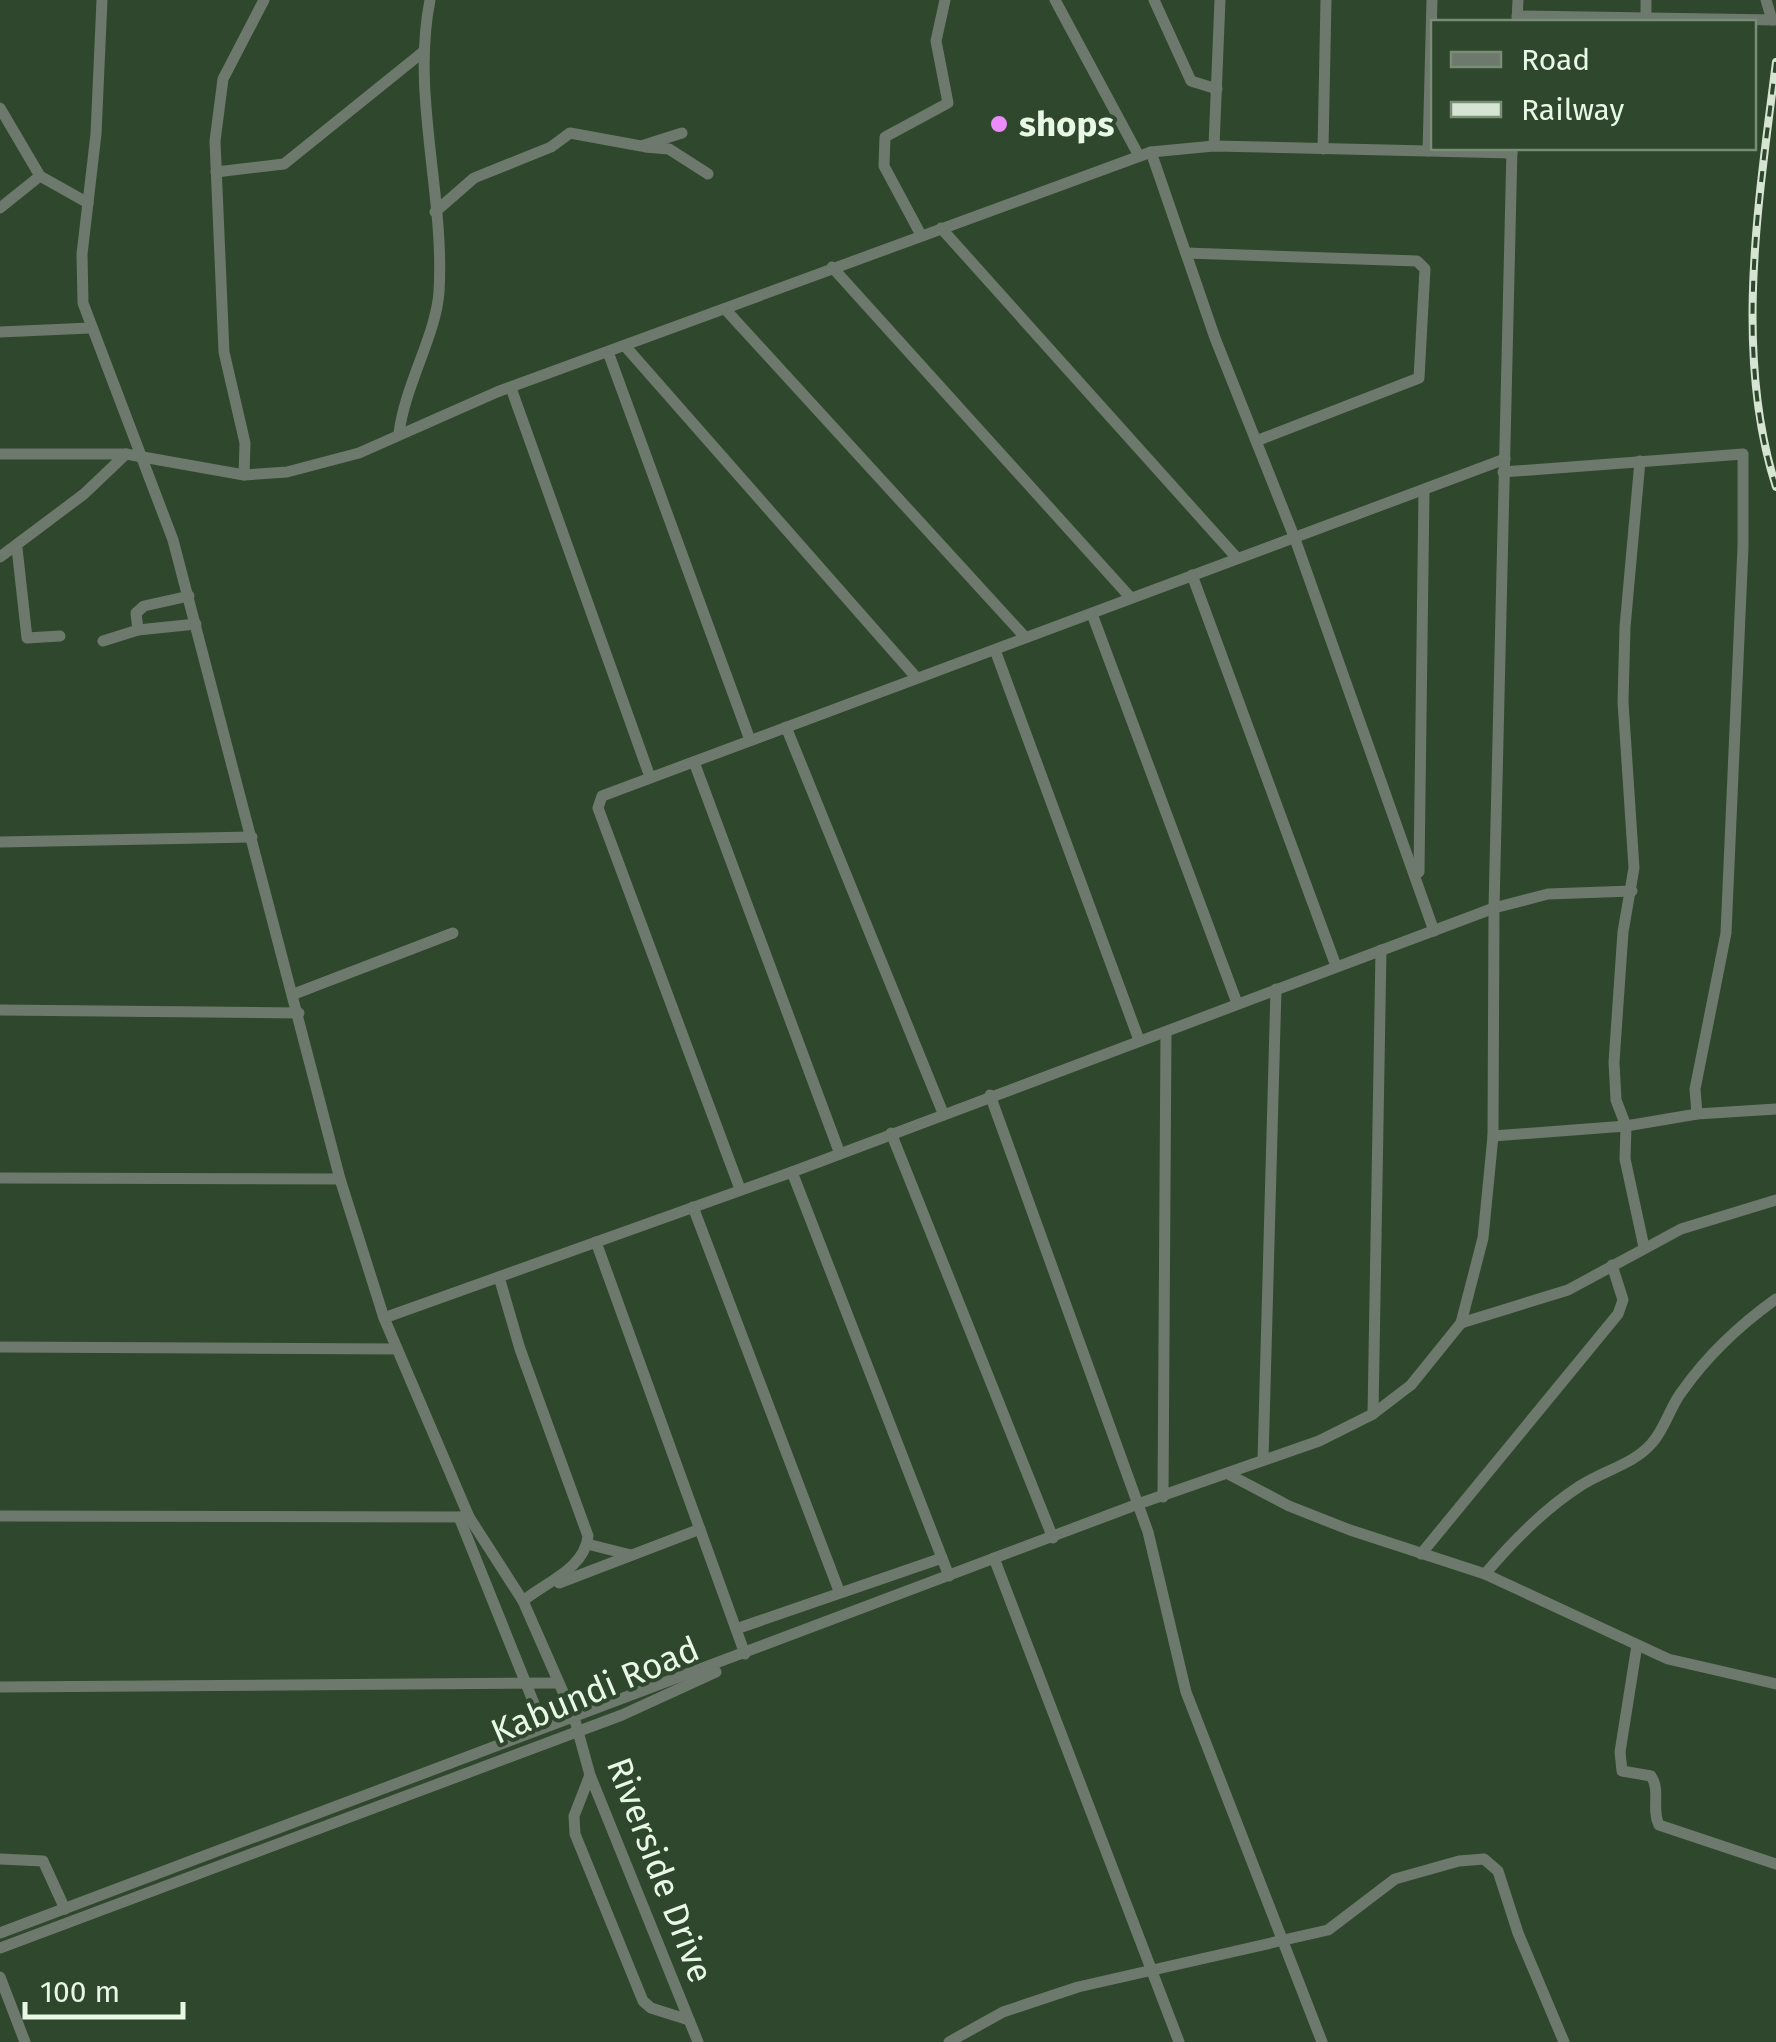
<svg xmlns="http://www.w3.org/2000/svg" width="1776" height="2042" font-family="'Fira Sans',sans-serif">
<rect width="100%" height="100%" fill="#2f472c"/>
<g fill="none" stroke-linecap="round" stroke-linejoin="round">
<g stroke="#6d796c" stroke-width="11">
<polyline points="102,0 96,134 82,254 83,303 173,540 340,1179 384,1318 469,1517 523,1601 574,1717 590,1775 698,2042"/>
<polyline points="1055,0 1139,156"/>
<polyline points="1154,0 1191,81 1217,89"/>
<polyline points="1766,0 1772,20"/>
<polyline points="1517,16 1776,20"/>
<polyline points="1646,19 1646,0"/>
<polyline points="1517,22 1518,0"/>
<polyline points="0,108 40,176 88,203"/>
<polyline points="1214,146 1220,0"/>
<polyline points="645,147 669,149 708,174"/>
<polyline points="1323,149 1326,0"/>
<polyline points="1428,151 1432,0"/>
<polyline points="1151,152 1215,338 1295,539 1434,931"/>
<polyline points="216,172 284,164 423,52"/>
<polyline points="0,208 40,176"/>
<polyline points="435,212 474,178 551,147 570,133 641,146 682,133"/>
<polyline points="941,228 1236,557"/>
<polyline points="921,235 884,166 885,137 948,103 936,41 945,0"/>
<polyline points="1186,253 1417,261 1425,269 1419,378 1256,441"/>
<polyline points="832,267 1130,597"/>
<polyline points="725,309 1025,637"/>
<polyline points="0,332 90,328"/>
<polyline points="625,346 915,676"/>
<polyline points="608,352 750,740"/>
<polyline points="511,388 650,777"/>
<path d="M399 433C405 385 436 335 439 292 445 195 411 96 430 0"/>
<polyline points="0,454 126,454"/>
<polyline points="1640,461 1625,627 1623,702 1634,868 1623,932 1614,1062 1616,1100 1626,1126 1697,1114 1776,1109"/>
<polyline points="1503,472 1743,454 1743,547 1726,933 1695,1089 1697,1114"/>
<polyline points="244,475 245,443 224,352 215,141 223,79 264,0"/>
<polyline points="17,548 27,638 60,636"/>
<polyline points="0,557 84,494 126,454 244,475 287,472 359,453 497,392 1151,152 1214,146 1512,153"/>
<polyline points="1192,575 1336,966"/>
<polyline points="1092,614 1237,1003"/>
<polyline points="138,630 136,613 144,606 189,596"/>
<polyline points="103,641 138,630 196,624"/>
<polyline points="995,650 1139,1040"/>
<polyline points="786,727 943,1113"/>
<polyline points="694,762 840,1154"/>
<polyline points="0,842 252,837"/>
<polyline points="1419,872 1424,491"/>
<polyline points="294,994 453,933"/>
<polyline points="0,1010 299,1013"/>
<polyline points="990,1095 1148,1532 1186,1692 1322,2042"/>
<polyline points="891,1133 1053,1538"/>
<polyline points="1493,1136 1626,1126 1625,1159 1644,1247"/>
<polyline points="792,1172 949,1576"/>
<polyline points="0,1178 340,1179"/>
<polyline points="740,1189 598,808 602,796 1505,459"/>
<polyline points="693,1207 839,1591"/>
<polyline points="596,1242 745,1654"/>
<path d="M499 1277 520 1349 588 1536C585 1569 544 1583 523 1601"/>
<polyline points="384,1318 792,1172 1494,908 1548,894 1632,891"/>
<polyline points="1461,1323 1568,1290 1681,1229 1776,1200"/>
<polyline points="0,1347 397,1349"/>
<polyline points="1373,1414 1381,950"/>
<polyline points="1263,1460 1276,989"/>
<polyline points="1230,1475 1289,1506 1350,1530 1485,1574 1668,1659 1776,1684"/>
<polyline points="1163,1497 1166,1032"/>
<polyline points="0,1516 469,1517"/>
<polyline points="459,1517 537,1711"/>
<polyline points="587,1544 631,1555"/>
<polyline points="1421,1554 1618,1314 1623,1300 1612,1265"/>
<polyline points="994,1558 1179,2042"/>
<path d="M1485 1574C1513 1541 1544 1509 1580 1486 1604 1470 1633 1465 1652 1443 1666 1427 1670 1406 1683 1390 1708 1355 1741 1324 1776 1299"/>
<polyline points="559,1583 700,1529"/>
<polyline points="736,1629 942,1558"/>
<path d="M1637 1645 1620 1752 1622 1771 1651 1776C1661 1791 1651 1809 1659 1825L1776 1864"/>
<polyline points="0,1687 558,1683"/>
<polyline points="590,1775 574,1816 575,1834 643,2001 651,2008 689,2020"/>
<polyline points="0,1859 43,1861 65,1909"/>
<polyline points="0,1933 1138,1504 1319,1441 1373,1414 1411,1385 1461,1323 1483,1238 1493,1136 1494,908 1512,148"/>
<polyline points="0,1948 622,1715 716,1672"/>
<polyline points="0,1977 25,2042"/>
<polyline points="949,2042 1003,2012 1078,1987 1328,1930 1395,1879 1459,1861 1484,1859 1498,1871 1518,1933 1564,2042"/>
</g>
<g stroke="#d5e4d3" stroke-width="8">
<path id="rail" d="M1776 62C1759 199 1733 352 1776 487"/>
</g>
<use href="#rail" stroke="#2f472c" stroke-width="4" stroke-dasharray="11" stroke-linecap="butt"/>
</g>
<circle fill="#ec8cfa" stroke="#2f472c" stroke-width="4" cx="999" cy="124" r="10"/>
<g text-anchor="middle" stroke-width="8" stroke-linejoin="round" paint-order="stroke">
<g font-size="35" font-weight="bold" fill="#e9f7e7" stroke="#2f472c" text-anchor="start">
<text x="1019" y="136">shops</text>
</g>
<g font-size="35" fill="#e9f7e7" stroke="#2f472c">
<text transform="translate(595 1690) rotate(-23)" y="12">Kabundi Road</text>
<text transform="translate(660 1870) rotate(69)" y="12">Riverside Drive</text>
</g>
</g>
<rect x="1431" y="20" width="325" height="130" fill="#2f472c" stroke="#798d77" stroke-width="2.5"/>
<rect x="1451" y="52" width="50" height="15" fill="#6d796c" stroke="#798d77" stroke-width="2.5"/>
<text x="1521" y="70" font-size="30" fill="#e9f7e7">Road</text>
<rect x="1451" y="102" width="50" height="15" fill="#d5e4d3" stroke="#798d77" stroke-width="2.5"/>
<text x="1521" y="120" font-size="30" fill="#e9f7e7">Railway</text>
<path d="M25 2002v15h158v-15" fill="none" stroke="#e9f7e7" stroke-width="5"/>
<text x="40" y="2002" font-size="30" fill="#e9f7e7" stroke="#2f472c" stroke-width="8" paint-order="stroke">100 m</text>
</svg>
